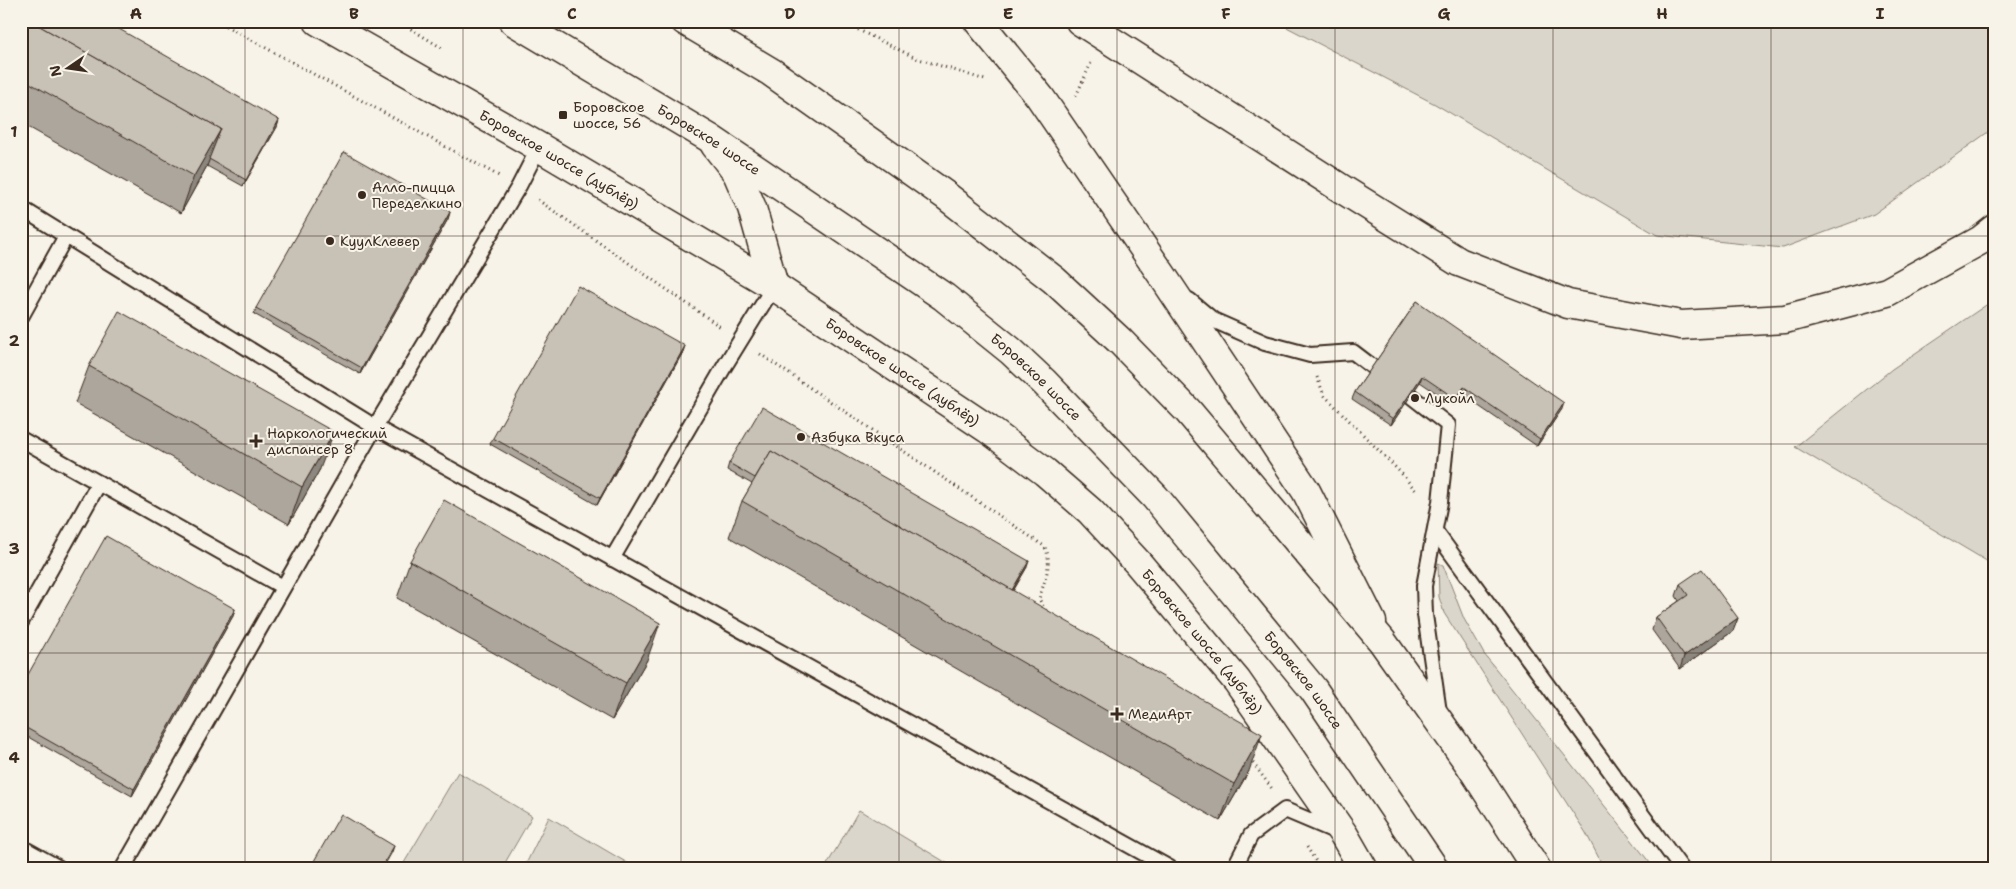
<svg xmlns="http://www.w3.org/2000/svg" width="2016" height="889" font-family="'Shantell Sans',sans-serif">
<rect width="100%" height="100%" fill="#f7f3e8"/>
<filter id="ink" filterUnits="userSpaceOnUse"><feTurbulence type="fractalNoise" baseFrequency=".02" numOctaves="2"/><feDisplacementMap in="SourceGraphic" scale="10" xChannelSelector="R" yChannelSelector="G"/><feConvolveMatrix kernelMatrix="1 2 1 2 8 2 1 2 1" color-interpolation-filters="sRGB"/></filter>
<g filter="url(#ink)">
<g fill="#dbd6cb" stroke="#8b8074">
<polygon points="1275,21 1995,21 1995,127 1874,214 1783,248 1657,235 1435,104"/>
<polygon points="1995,299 1995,566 1795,447 1892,369"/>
<polygon points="1438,563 1443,565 1464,619 1484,654 1654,868 1604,868 1586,833 1444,613 1439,597"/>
<polygon points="458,772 532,816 502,868 401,868"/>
<polygon points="859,810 955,868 825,868"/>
<polygon points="549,817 636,868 524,868"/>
</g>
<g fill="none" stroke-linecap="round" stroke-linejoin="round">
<g stroke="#3b2a1e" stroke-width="18">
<g id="service">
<polyline points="21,208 375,427 1170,868"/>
<polyline points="1189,300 1213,320 1265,343 1310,355 1353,352 1374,368"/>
<polyline points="21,317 66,236"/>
<polyline points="1411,396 1448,425 1440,502 1424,586 1425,615 1439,712"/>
<polyline points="21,439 283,587"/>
<polyline points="1435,531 1681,868"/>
<polyline points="612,559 724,367 774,286"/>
<polyline points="21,622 99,483"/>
<polyline points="21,847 59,868"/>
<polyline points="123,868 375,427 519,186 539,147"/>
<polyline points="1234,868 1251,835 1285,810 1337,832"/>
</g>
</g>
<g stroke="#3b2a1e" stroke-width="31">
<g id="tertiary">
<path id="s1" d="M318 21 539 147 774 286 988 429 1045 472 1090 511 1138 563 1237 681 1344 835 1363 868"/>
<polyline points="978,21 1040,97 1162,275 1306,491 1372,622"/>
<polyline points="715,145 737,173 752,208 774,286"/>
</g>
</g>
<g stroke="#3b2a1e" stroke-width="31">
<polyline id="secondary" points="1080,21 1342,189 1459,262 1568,304 1681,325 1785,319 1887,292 1981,240 1995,229"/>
</g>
<g stroke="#3b2a1e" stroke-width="31">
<g id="primary">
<path id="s2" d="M513 21 711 139 944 297 1011 351 1044 382 1155 497 1313 689 1434 868"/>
<polyline points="685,21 771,72 945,195 1054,280 1120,341 1188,411 1382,641 1470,765 1536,868"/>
</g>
</g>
<g stroke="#3b2a1e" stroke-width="3" stroke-dasharray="1 4" stroke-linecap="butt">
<polyline points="217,21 499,176"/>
<polyline points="398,21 442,48"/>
<polyline points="840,21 916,58 985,80"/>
<polyline points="1076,96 1091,63"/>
<polyline points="538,200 722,328"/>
<path d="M760 354 1044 546C1054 561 1044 582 1039 599L1046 611"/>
<polyline points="1317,377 1324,395 1401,473 1417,492"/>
<polyline points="1250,759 1273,790"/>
<polyline points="1307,847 1320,868"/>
</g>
<use href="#service" stroke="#f7f3e8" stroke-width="14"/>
<use href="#tertiary" stroke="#f7f3e8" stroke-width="28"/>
<use href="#secondary" stroke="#f7f3e8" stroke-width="28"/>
<use href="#primary" stroke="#f7f3e8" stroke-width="28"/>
</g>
<g fill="#aca69d" stroke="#3b2a1e">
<polygon points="21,21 279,120 277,127 243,186 207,166 181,213 21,123"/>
<polygon points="450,212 448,219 360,374 254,314 256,308"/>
<polygon points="1417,301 1562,409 1537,446 1461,394 1454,405 1420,382 1391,425 1352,399 1355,392"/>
<polygon points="683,352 597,505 490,444 493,438"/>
<polygon points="89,366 320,469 289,524 75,403"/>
<polygon points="729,463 1027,567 1013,591 1249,771 1220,821 729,537 742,501 752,484 727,470"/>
<polygon points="410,561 647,660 612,720 397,598"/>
<polygon points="1680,584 1738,618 1733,631 1680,669 1652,630 1656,617 1679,601 1676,596"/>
<polygon points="235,609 233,616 132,796 21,733 21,687"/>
</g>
<g fill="#8c877f" stroke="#3b2a1e">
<polygon points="279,120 277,127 243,186 246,180"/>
<polygon points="221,129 207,166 181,213 194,176"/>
<polygon points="450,212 448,219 360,374 362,368"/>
<polygon points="685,346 683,352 597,505 600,498"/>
<polygon points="1422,376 1420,382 1391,425 1393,419"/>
<polygon points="1464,387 1461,394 1454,405 1456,399"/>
<polygon points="1564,403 1562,409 1537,446 1540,439"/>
<polygon points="334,432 320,469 289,524 302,487"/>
<polygon points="1029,561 1027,567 994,624 997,617"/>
<polygon points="235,609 233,616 132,796 134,789"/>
<polygon points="1738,618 1733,631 1680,669 1684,656"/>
<polygon points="660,623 647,660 612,720 626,683"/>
<polygon points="1262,734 1249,771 1220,821 1234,784"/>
<polygon points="394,846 392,852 383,868 381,868"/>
</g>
<g fill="#c8c1b6" stroke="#3b2a1e">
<polygon points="21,21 31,21 221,129 194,176 21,78"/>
<polygon points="31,21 105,21 279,120 246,180 209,159 221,129"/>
<polygon points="344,152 450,212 362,368 256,308"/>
<polygon points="578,286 685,346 600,498 493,438"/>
<polygon points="1417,301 1564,403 1540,439 1464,387 1456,399 1422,376 1393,419 1355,392"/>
<polygon points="119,311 334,432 302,487 89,366"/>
<polygon points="762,407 1029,561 1012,590 771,451 755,478 729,463"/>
<polygon points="771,451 1262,734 1234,784 742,501"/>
<polygon points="444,500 660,623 626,683 410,561"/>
<polygon points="106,536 235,609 134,789 21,725 21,687"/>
<polygon points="1702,569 1738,618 1684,656 1656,617 1688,595 1680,584"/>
<polygon points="341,814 394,846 381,868 310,868"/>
</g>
</g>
<path fill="none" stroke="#3b2a1e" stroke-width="1" stroke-opacity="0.55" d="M245 21V868M463 21V868M681 21V868M899 21V868M1117 21V868M1335 21V868M1553 21V868M1771 21V868M21 236H1995M21 444H1995M21 653H1995"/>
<g fill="#3b2a1e" stroke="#f7f3e8" stroke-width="2">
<rect x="558" y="110" width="10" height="10" rx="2.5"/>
<circle cx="362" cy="195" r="5"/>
<circle cx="330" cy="241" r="5"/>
<circle cx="1415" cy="398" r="5"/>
<circle cx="801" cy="437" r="5"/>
<path d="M253.5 433.5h5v5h5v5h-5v5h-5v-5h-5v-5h5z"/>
<path d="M1114.5 706.5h5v5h5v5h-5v5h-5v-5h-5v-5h5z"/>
</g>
<g text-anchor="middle" stroke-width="4" stroke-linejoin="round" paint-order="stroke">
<g font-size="14" fill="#3b2a1e" stroke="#f7f3e8" text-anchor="start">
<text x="573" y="112">Боровское<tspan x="573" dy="16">шоссе, 56</tspan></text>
<text x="372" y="192">Алло-пицца<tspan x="372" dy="16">Переделкино</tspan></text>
<text x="340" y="246">КуулКлевер</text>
<text x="1425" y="403">Лукойл</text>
<text x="267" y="438">Наркологический<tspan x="267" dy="16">диспансер 8</tspan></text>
<text x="811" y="442">Азбука Вкуса</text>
<text x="1128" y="719">МедиАрт</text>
</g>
<g font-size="14" fill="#3b2a1e" stroke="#f7f3e8">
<text dy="5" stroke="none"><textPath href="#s2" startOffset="229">Боровское шоссе</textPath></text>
<text dy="5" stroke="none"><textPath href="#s1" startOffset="278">Боровское шоссе (дублёр)</textPath></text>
<text dy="5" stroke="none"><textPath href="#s1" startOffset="682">Боровское шоссе (дублёр)</textPath></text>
<text dy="5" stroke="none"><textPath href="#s2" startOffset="634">Боровское шоссе</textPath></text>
<text dy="5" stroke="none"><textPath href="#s1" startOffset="1088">Боровское шоссе (дублёр)</textPath></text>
<text dy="5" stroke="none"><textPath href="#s2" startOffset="1039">Боровское шоссе</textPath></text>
</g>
</g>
<rect width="2016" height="889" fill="none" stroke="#f7f3e8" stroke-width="55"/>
<g transform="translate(68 68) rotate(257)" stroke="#f7f3e8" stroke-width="4" paint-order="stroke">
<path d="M0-4L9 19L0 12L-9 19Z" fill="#3b2a1e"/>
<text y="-8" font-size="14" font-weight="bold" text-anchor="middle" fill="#3b2a1e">N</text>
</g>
<rect x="28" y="28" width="1960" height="834" fill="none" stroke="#3b2a1e" stroke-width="2"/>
<g font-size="16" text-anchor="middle" font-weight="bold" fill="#3b2a1e">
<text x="136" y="19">A</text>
<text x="354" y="19">B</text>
<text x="572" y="19">C</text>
<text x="790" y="19">D</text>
<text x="1008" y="19">E</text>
<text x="1226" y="19">F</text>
<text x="1444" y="19">G</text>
<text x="1662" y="19">H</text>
<text x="1880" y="19">I</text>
<text x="14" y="137">1</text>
<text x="14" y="346">2</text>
<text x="14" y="554">3</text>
<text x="14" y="763">4</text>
</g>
</svg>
